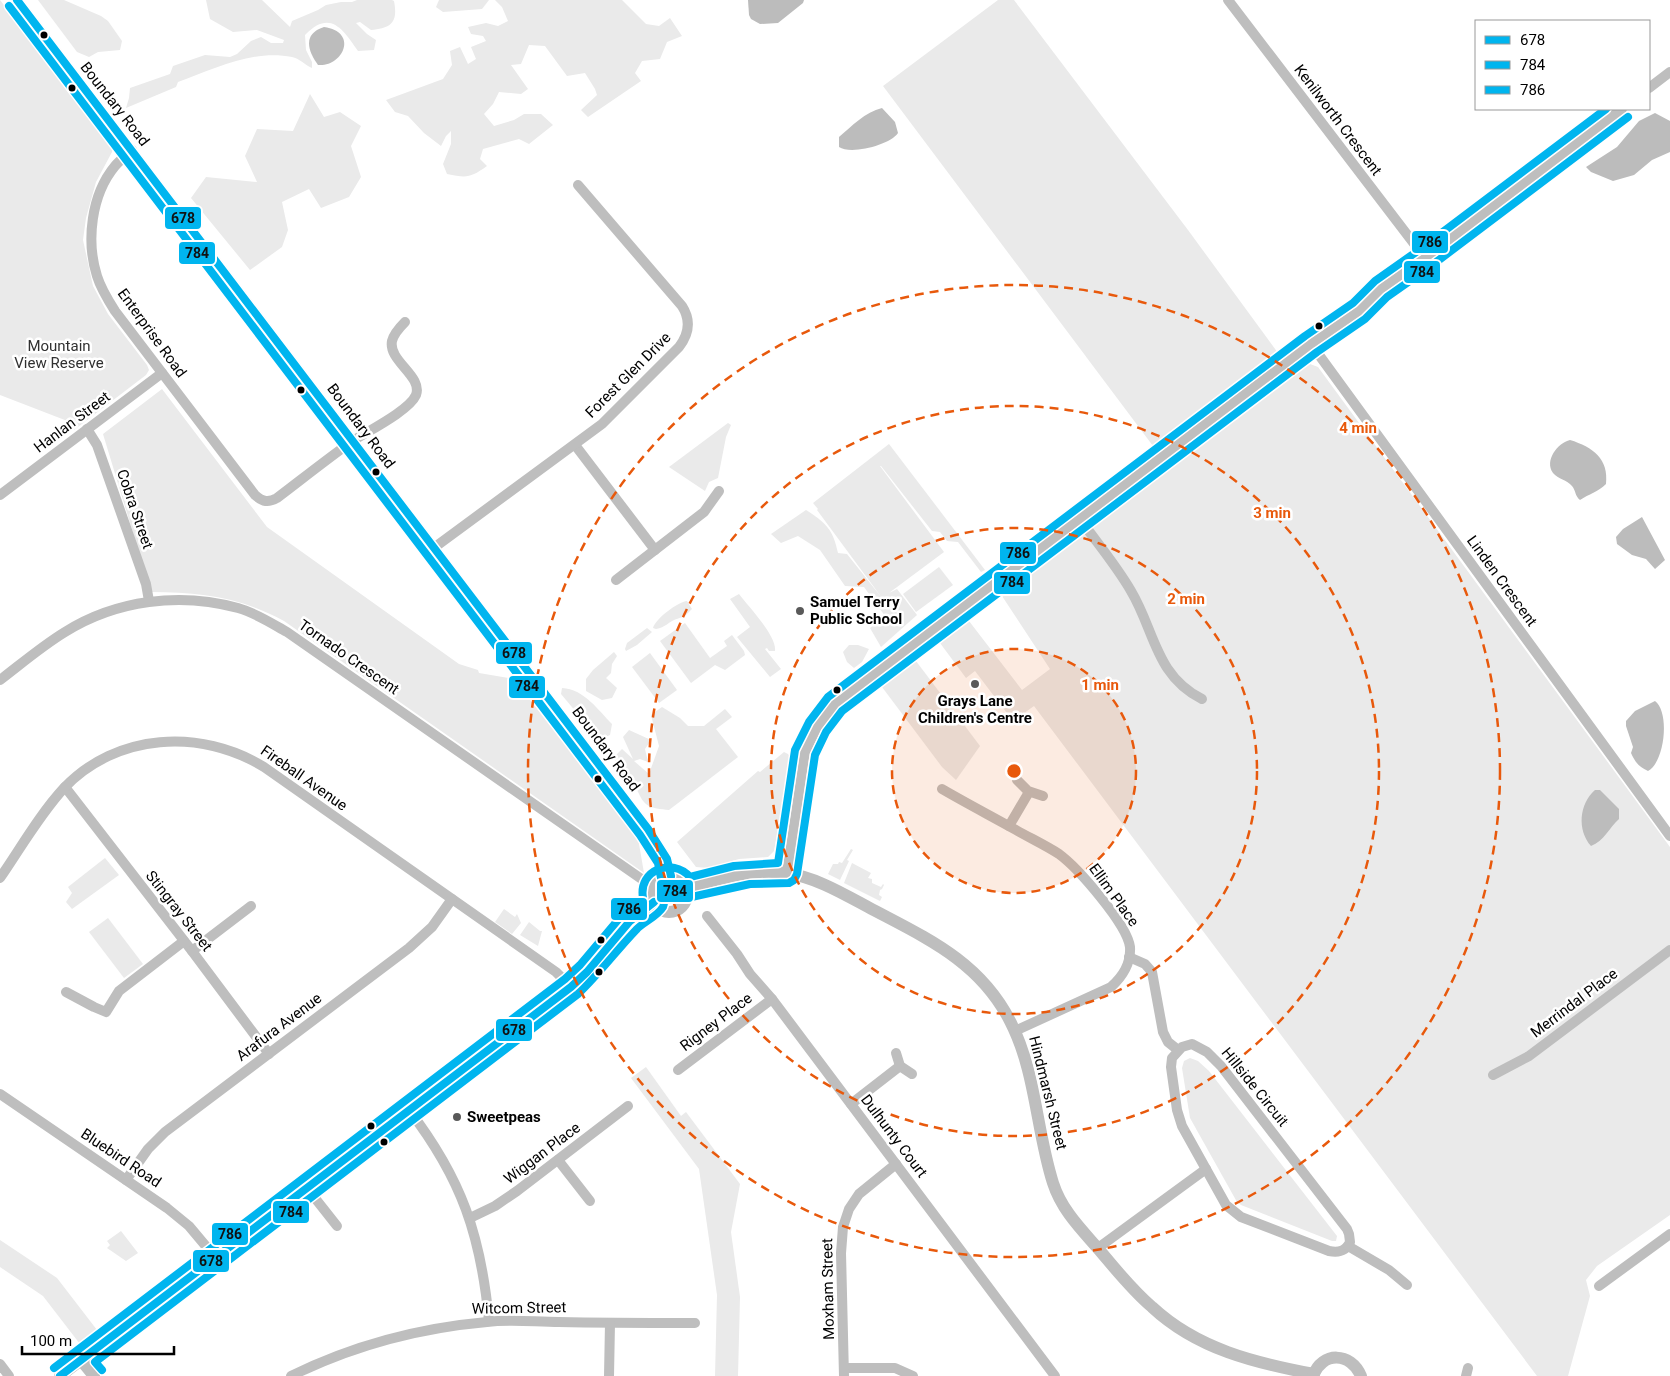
<svg xmlns="http://www.w3.org/2000/svg" width="1670" height="1376" font-family="Roboto,sans-serif">
<rect width="100%" height="100%" fill="#fff"/>
<g fill="#eaeaea">
<polygon points="0,0 113,148 112,152 96,182 86,218 83,240 93,286 108,314 147,365 149,370 146,375 74,430 70,422 0,395"/>
<polygon points="38,0 64,0 101,16 108,21 122,41 120,50 98,52 89,57 77,52"/>
<path d="M206 0H262L290 27 292 21 318 10 326 5 341 2H352L357 0H392L394 1C398 22 392 28 371 30L360 22 356 23 367 34 376 40 374 50 358 51C343 29 330 9 305 35L306 50 312 62V68C305 65 299 58 292 57 253 49 214 69 178 82L176 87 126 108 129 98 130 88 170 74 173 66 205 55 230 57 237 54 251 41 261 37 271 43H283L284 40 257 30 233 32 210 19Z"/>
<polygon points="439,0 489,0 482,9 443,12 436,7"/>
<path d="M495 0H622L646 24 659 26 670 18 682 36 667 42 660 59 642 61 635 73 641 81 588 117 581 110 597 95 595 89 585 73 567 76 545 46 529 45 521 64 511 65 528 89 521 94 499 92 493 104 484 114 494 126 514 120 524 114H541L553 125 529 144 519 139 483 149 480 159 487 166C470 178 467 178 447 174L443 164 451 144V131L446 136 441 146 424 133 408 116 395 112 386 100 443 79 452 65 450 51 460 47 468 64 476 59 471 47 486 41 483 36 471 34 468 27 486 23 498 26 508 21 502 7Z"/>
<polygon points="998,0 1014,0 1188,230 1278,353 1156,450 883,86"/>
<polygon points="310,94 324,117 340,112 361,126 351,146 361,177 349,197 321,208 309,189 282,202 288,230 282,247 250,270 191,198 206,177 257,182 245,156 257,129 293,131"/>
<polygon points="1302,364 1310,364 1318,367 1670,847 1670,1215 1597,1266 1586,1280 1590,1296 1568,1376 1537,1376 1034,706 1013,721 975,671 966,678 940,643 969,621 1022,690 1050,669 1002,596 1289,371"/>
<path d="M162 389 267 527 459 664 478 670 479 673 514 679 638 838 644 873 284 621C240 597 200 592 151 592L103 434Z"/>
<polygon points="728,423 731,425 726,437 718,478 709,482 705,491 669,467"/>
<path d="M889 444 985 570 981 572 958 542 947 541 940 532 932 531 881 466H880L944 552 889 593 897 589 917 615 881 647 870 628 885 616 864 587 845 586 820 550 798 536 781 543 771 534 806 510C826 523 833 529 838 553L847 554 882 598 817 510 818 509 813 503Z"/>
<polygon points="939,567 953,585 916,612 903,594"/>
<path d="M739 594C748 606 777 636 775 651H769L767 648 765 649 781 669 770 677 737 637 750 627 730 599Z"/>
<path d="M687 601 692 609C683 618 685 616 674 620 667 623 666 627 656 629L653 628C656 618 678 602 687 601Z"/>
<polygon points="685,623 710,658 727,646 724,641 732,635 744,651 745,655 725,670 715,665 691,683 660,641"/>
<polygon points="647,628 652,632 637,645 626,651 625,649 627,643"/>
<polygon points="849,645 858,645 869,649 862,662 854,668 847,662 843,652"/>
<polygon points="614,652 617,656 612,664 611,673 606,678 617,688 612,698 602,700 586,691 586,679 593,670"/>
<polygon points="650,653 677,690 659,703 632,667"/>
<polygon points="916,661 980,746 956,780 942,767 882,687"/>
<path d="M562 688C584 689 598 710 612 724L610 735 603 738 597 737 561 694Z"/>
<path d="M662 707 680 718 688 726H704L725 709 732 717 716 729 738 757 669 810C661 809 652 809 646 804 640 799 639 792 635 787 629 776 620 768 613 758L622 749 633 759 623 737 629 730 651 740 645 749 648 762 640 759 634 761 649 774 659 746 651 715Z"/>
<polygon points="784,752 788,754 791,758 774,851 768,857 739,859 708,868 696,867 677,842 758,771 760,772"/>
<polygon points="851,849 853,850 847,860 849,861 840,880 828,874 833,864 838,864 839,862 842,863"/>
<polygon points="105,858 119,875 72,909 66,902 72,893 68,887"/>
<polygon points="852,863 871,873 868,878 872,879 872,883 881,887 883,884 884,885 882,889 880,890 879,895 882,897 880,901 844,883"/>
<polygon points="504,909 515,917 517,914 521,923 512,934 495,922"/>
<polygon points="108,918 143,964 124,978 89,932"/>
<polygon points="529,922 540,931 542,931 538,946 520,935"/>
<polygon points="1190,1058 1198,1061 1209,1071 1337,1236 1336,1241 1332,1241 1241,1205 1237,1202 1190,1118 1182,1068 1184,1061"/>
<polygon points="646,1067 681,1116 686,1112 740,1184 731,1232 740,1297 738,1376 715,1376 717,1295 699,1169 631,1078"/>
<polygon points="121,1231 138,1253 126,1261 107,1248 110,1245 107,1241"/>
<polygon points="0,1240 57,1278 97,1330 80,1344 43,1296 0,1267"/>
</g>
<g fill="#bcbcbc">
<polygon points="748,0 804,0 803,3 778,23 760,24 751,19 749,15"/>
<path d="M324 27C359 32 343 67 318 65 308 51 302 34 324 27Z"/>
<path d="M882 108 895 122 898 133C890 145 851 155 839 147V137C852 126 865 112 882 108Z"/>
<polygon points="1655,113 1670,121 1670,152 1652,160 1634,175 1613,181 1591,172 1586,167 1617,147 1639,121"/>
<path d="M1570 440C1593 447 1609 459 1606 484 1598 492 1589 494 1580 500 1575 496 1576 491 1572 486 1567 480 1558 479 1553 473 1544 460 1558 443 1570 440Z"/>
<polygon points="1642,517 1665,560 1655,569 1646,559 1632,555 1617,544 1616,537 1623,529"/>
<path d="M1655 701C1670 712 1665 762 1648 771 1639 767 1635 762 1631 753L1633 747 1626 726V721L1635 711Z"/>
<path d="M1595 790H1600L1619 809V819C1609 828 1604 841 1591 846 1577 830 1579 804 1595 790Z"/>
</g>
<g fill="none" stroke-linecap="round" stroke-linejoin="round">
<g stroke="#bebebe" stroke-width="10">
<polyline points="17,0 648,829 667,859 671,876"/>
<polyline points="1228,0 1425,258"/>
<polyline points="1649,88 1670,72"/>
<path d="M132 150C127 155 120 160 115 166 91 195 86 241 97 276 101 289 108 300 115 311L255 495C263 502 268 503 277 498 302 479 326 460 351 442 366 432 409 411 416 395 423 376 388 361 392 341 394 333 400 327 405 322"/>
<polyline points="1311,344 1670,836"/>
<polyline points="87,429 97,445 146,584 149,601"/>
<polyline points="575,445 655,550"/>
<polyline points="0,495 162,373"/>
<path d="M1080 519C1097 543 1116 565 1131 591 1155 631 1155 675 1202 699"/>
<path d="M435 547 602 424 679 347C689 334 691 320 682 306L578 185"/>
<polyline points="616,580 704,512 719,491"/>
<path d="M0 680C21 664 42 646 65 632 116 600 180 592 238 608 256 613 271 623 287 632L653 887"/>
<polyline points="1017,780 1028,791 1043,796"/>
<polyline points="65,787 192,951 269,1054"/>
<path d="M942 789C966 803 991 816 1016 830 1030 838 1045 845 1059 854 1078 868 1127 924 1130 947 1131 964 1123 976 1111 987L1015 1031"/>
<polyline points="1009,826 1029,792"/>
<polyline points="787,873 805,752 817,727 835,704 1311,344 1359,311 1381,289 1425,258 1622,109"/>
<path d="M0 878C20 849 40 814 64 788 116 733 201 728 264 767L556 972 571 987"/>
<polyline points="707,916 737,954 750,974 772,999 1055,1376"/>
<polyline points="192,951 251,906"/>
<polyline points="1129,957 1145,964 1152,972 1163,1032 1168,1042 1178,1050"/>
<polyline points="66,992 94,1007 106,1012 119,991 184,941"/>
<path d="M1192 1044 1207 1052 1221 1066 1347 1229 1349 1234 1350 1242C1346 1251 1339 1253 1329 1251L1241 1217 1226 1205 1182 1126 1177 1110 1171 1067 1172 1058 1182 1047Z"/>
<polyline points="896,1053 900,1066 912,1074"/>
<polyline points="678,1070 772,999"/>
<polyline points="1493,1075 1529,1056 1670,950"/>
<polyline points="0,1094 167,1208 189,1226 215,1257"/>
<polyline points="851,1104 900,1066"/>
<path d="M409 1110C462 1179 481 1236 489 1321"/>
<polyline points="558,1160 590,1201"/>
<polyline points="126,1180 148,1149 165,1132 409,948 432,927 452,899"/>
<polyline points="307,1188 337,1226"/>
<polyline points="470,1218 495,1206 517,1191 628,1106"/>
<polyline points="1348,1246 1389,1270 1407,1285"/>
<polyline points="1098,1248 1206,1169"/>
<polyline points="1599,1286 1670,1234"/>
<polyline points="0,1364 9,1376"/>
<polyline points="844,1368 895,1368 913,1376"/>
<path d="M291 1376C352 1346 419 1328 487 1322 511 1319 535 1322 559 1322 604 1323 650 1323 695 1323"/>
<polyline points="609,1376 610,1323"/>
<polyline points="844,1376 841,1253 843,1227 849,1209 859,1194 896,1164"/>
<polyline points="1466,1376 1468,1368"/>
</g>
<g stroke="#bebebe" stroke-width="12">
<circle cx="669" cy="894" r="18"/>
<path d="M686 888C718 879 753 868 786 873 815 877 842 893 868 907 924 937 979 960 1010 1021 1036 1071 1036 1130 1053 1183 1062 1211 1082 1230 1101 1252 1117 1271 1133 1291 1152 1307 1197 1349 1255 1363 1314 1374"/>
<polyline points="81,1360 94,1376"/>
<polyline points="60,1376 571,987 587,972 630,921 654,902"/>
<path d="M1313 1376C1322 1351 1351 1352 1361 1376"/>
</g>
<g stroke="#fff" stroke-width="11">
<g id="bus-1">
<polyline points="17,0 648,829 667,859 671,876"/>
<polyline points="60,1376 571,987 587,972 630,921 654,902"/>
</g>
</g>
<g stroke="#fff" stroke-width="11">
<g id="bus-2">
<polyline points="9,6 640,835 658,863 661,878"/>
<path d="M102 1370 95 1362 578 994C599 974 616 951 636 930 643 922 657 917 663 907 666 901 662 894 664 888L671 887 680 896 687 898 750 884 789 883 794 880 797 874 815 755 826 732 842 711 1317 352 1365 319 1387 297 1431 266 1628 117"/>
</g>
</g>
<g stroke="#fff" stroke-width="11">
<path id="bus-3" d="M54 1368 565 979 580 965 623 914 643 898C638 870 672 857 690 877L734 866 778 863 795 750 809 722 828 697 1305 336 1353 303 1375 281 1419 250 1606 109"/>
</g>
<use href="#bus-1" stroke="#00b5ef" stroke-width="8"/>
<use href="#bus-2" stroke="#00b5ef" stroke-width="8"/>
<use href="#bus-3" stroke="#00b5ef" stroke-width="8"/>
</g>
<circle cx="1014" cy="771" r="122" fill="#e8590c" fill-opacity=".12"/>
<g fill="none" stroke="#e8590c" stroke-width="2.5" stroke-dasharray="9 6">
<circle cx="1014" cy="771" r="122"/>
<circle cx="1014" cy="771" r="243"/>
<circle cx="1014" cy="771" r="365"/>
<circle cx="1014" cy="771" r="486"/>
</g>
<g fill="#000" stroke="#fff" stroke-width="2">
<circle cx="44" cy="35" r="4.5"/>
<circle cx="72" cy="88" r="4.5"/>
<circle cx="1319" cy="326" r="4.5"/>
<circle cx="301" cy="390" r="4.5"/>
<circle cx="376" cy="472" r="4.5"/>
<circle cx="837" cy="690" r="4.5"/>
<circle cx="598" cy="779" r="4.5"/>
<circle cx="601" cy="940" r="4.5"/>
<circle cx="599" cy="972" r="4.5"/>
<circle cx="371" cy="1126" r="4.5"/>
<circle cx="384" cy="1142" r="4.5"/>
</g>
<g fill="#595959" stroke="#fff" stroke-width="2">
<circle cx="800" cy="611" r="5"/>
<circle cx="975" cy="684" r="5"/>
<circle cx="457" cy="1117" r="5"/>
</g>
<g text-anchor="middle" stroke-width="5" stroke-linejoin="round" paint-order="stroke">
<g font-size="15" fill="#000" stroke="#fff">
<text transform="translate(115 104) rotate(52)" y="5">Boundary Road</text>
<text transform="translate(1338 120) rotate(53)" y="5">Kenilworth Crescent</text>
<text transform="translate(152 333) rotate(54)" y="5">Enterprise Road</text>
<text transform="translate(628 375) rotate(-45)" y="5">Forest Glen Drive</text>
<text transform="translate(72 422) rotate(-37)" y="5">Hanlan Street</text>
<text transform="translate(361 426) rotate(53)" y="5">Boundary Road</text>
<text transform="translate(135 509) rotate(71)" y="5">Cobra Street</text>
<text transform="translate(1502 581) rotate(54)" y="5">Linden Crescent</text>
<text transform="translate(349 657) rotate(35)" y="5">Tornado Crescent</text>
<text transform="translate(606 749) rotate(53)" y="5">Boundary Road</text>
<text transform="translate(304 778) rotate(35)" y="5">Fireball Avenue</text>
<text transform="translate(1114 895) rotate(54)" y="5">Ellim Place</text>
<text transform="translate(179 911) rotate(52)" y="5">Stingray Street</text>
<text transform="translate(1574 1003) rotate(-37)" y="5">Merrindal Place</text>
<text transform="translate(716 1022) rotate(-37)" y="5">Rigney Place</text>
<text transform="translate(279 1027) rotate(-37)" y="5">Arafura Avenue</text>
<text transform="translate(1255 1087) rotate(51)" y="5">Hillside Circuit</text>
<text transform="translate(1048 1093) rotate(76)" y="5">Hindmarsh Street</text>
<text transform="translate(894 1136) rotate(53)" y="5">Dulhunty Court</text>
<text transform="translate(542 1153) rotate(-37)" y="5">Wiggan Place</text>
<text transform="translate(121 1158) rotate(34)" y="5">Bluebird Road</text>
<text transform="translate(828 1289) rotate(-91)" y="5">Moxham Street</text>
<text transform="translate(519 1308) rotate(-1)" y="5">Witcom Street</text>
</g>
<g font-size="15" fill="#303030" stroke="#fff">
<text x="59" y="351">Mountain<tspan x="59" dy="17">View Reserve</tspan></text>
</g>
<g font-size="15" font-weight="bold" fill="#000" stroke="#fff" text-anchor="start">
<text x="810" y="607">Samuel Terry<tspan x="810" dy="17">Public School</tspan></text>
<text x="975" y="706" text-anchor="middle">Grays Lane<tspan x="975" dy="17">Children's Centre</tspan></text>
<text x="467" y="1122">Sweetpeas</text>
</g>
</g>
<circle cx="1014" cy="771" r="8" fill="#e8590c" stroke="#fff" stroke-width="2.5"/>
<g font-size="15" text-anchor="middle" font-weight="bold" fill="#e8590c" stroke="#fff" stroke-width="5" stroke-linejoin="round" paint-order="stroke">
<text x="1358" y="433">4 min</text>
<text x="1272" y="518">3 min</text>
<text x="1186" y="604">2 min</text>
<text x="1100" y="690">1 min</text>
</g>
<g stroke="#fff" stroke-width="2">
<rect x="164" y="206" width="38" height="24" rx="5" fill="#00b5ef"/>
<rect x="1411" y="230" width="38" height="24" rx="5" fill="#00b5ef"/>
<rect x="178" y="241" width="38" height="24" rx="5" fill="#00b5ef"/>
<rect x="1403" y="260" width="38" height="24" rx="5" fill="#00b5ef"/>
<rect x="999" y="541" width="38" height="24" rx="5" fill="#00b5ef"/>
<rect x="993" y="571" width="38" height="24" rx="5" fill="#00b5ef"/>
<rect x="495" y="641" width="38" height="24" rx="5" fill="#00b5ef"/>
<rect x="508" y="675" width="38" height="24" rx="5" fill="#00b5ef"/>
<rect x="656" y="879" width="38" height="24" rx="5" fill="#00b5ef"/>
<rect x="610" y="897" width="38" height="24" rx="5" fill="#00b5ef"/>
<rect x="495" y="1018" width="38" height="24" rx="5" fill="#00b5ef"/>
<rect x="272" y="1200" width="38" height="24" rx="5" fill="#00b5ef"/>
<rect x="211" y="1222" width="38" height="24" rx="5" fill="#00b5ef"/>
<rect x="192" y="1249" width="38" height="24" rx="5" fill="#00b5ef"/>
</g>
<g font-size="14" text-anchor="middle" font-weight="bold" fill="#111">
<text x="183" y="223">678</text>
<text x="1430" y="247">786</text>
<text x="197" y="258">784</text>
<text x="1422" y="277">784</text>
<text x="1018" y="558">786</text>
<text x="1012" y="587">784</text>
<text x="514" y="658">678</text>
<text x="527" y="691">784</text>
<text x="675" y="896">784</text>
<text x="629" y="914">786</text>
<text x="514" y="1035">678</text>
<text x="291" y="1217">784</text>
<text x="230" y="1239">786</text>
<text x="211" y="1266">678</text>
</g>
<rect x="1475" y="20" width="175" height="90" fill="#ffffff" stroke="#999999"/>
<rect x="1485" y="36" width="25" height="8" fill="#00b5ef" stroke="#999999"/>
<text x="1520" y="45" font-size="15" fill="#000000">678</text>
<rect x="1485" y="61" width="25" height="8" fill="#00b5ef" stroke="#999999"/>
<text x="1520" y="70" font-size="15" fill="#000000">784</text>
<rect x="1485" y="86" width="25" height="8" fill="#00b5ef" stroke="#999999"/>
<text x="1520" y="95" font-size="15" fill="#000000">786</text>
<path d="M22 1346v8h152v-8" fill="none" stroke="#000000" stroke-width="2.5"/>
<text x="30" y="1346" font-size="15" fill="#000000" stroke="#ffffff" stroke-width="4" paint-order="stroke">100 m</text>
</svg>
